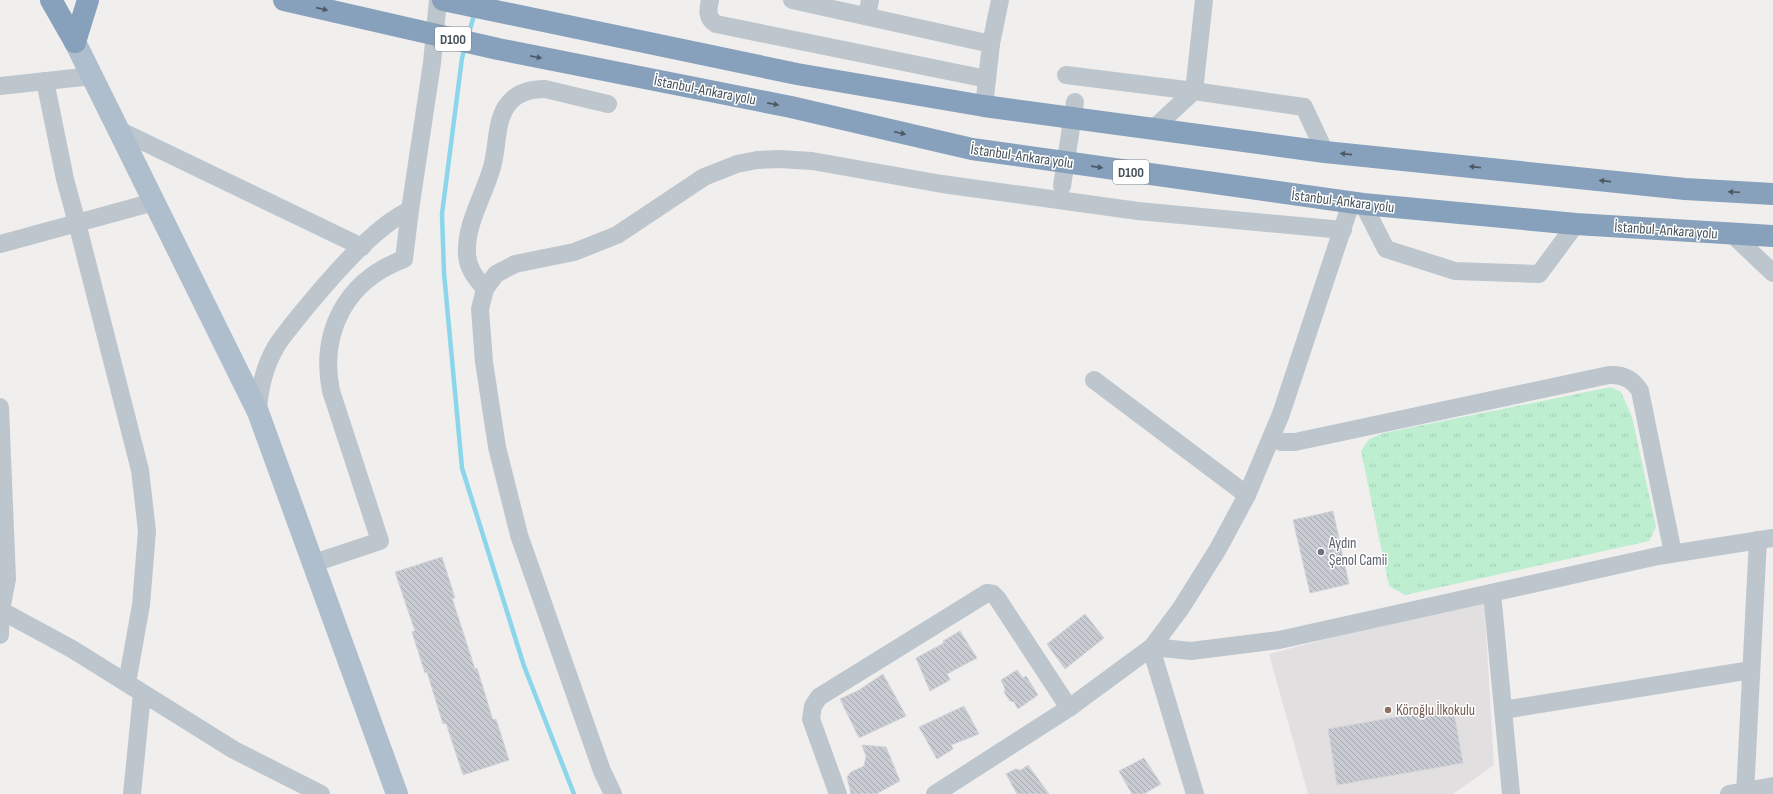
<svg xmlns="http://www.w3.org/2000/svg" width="1773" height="794" font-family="'Sofia Sans Condensed',sans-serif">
<defs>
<pattern id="grass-tufts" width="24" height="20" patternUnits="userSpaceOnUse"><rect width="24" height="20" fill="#bdeed0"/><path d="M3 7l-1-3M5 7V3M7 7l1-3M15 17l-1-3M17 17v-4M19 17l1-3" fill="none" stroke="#a4ceb5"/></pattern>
<pattern id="building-back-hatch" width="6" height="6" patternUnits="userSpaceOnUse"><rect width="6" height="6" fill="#c8cbd1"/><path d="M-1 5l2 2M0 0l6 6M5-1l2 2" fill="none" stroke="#a4a7ad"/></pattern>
</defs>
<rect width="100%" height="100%" fill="#f1eeee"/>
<polygon fill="#e2dfe0" points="1484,598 1494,765 1453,794 1308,794 1269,654"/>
<polygon fill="url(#grass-tufts)" points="1611,387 1621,392 1632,417 1656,527 1649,541 1405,595 1389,586 1361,451 1369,439 1384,433"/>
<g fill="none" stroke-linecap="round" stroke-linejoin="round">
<g stroke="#8bd6ea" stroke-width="4.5">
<polyline points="468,36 475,12"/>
<polyline points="465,47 462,58 442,214 444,273 462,468 524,666 574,794"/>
</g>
</g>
<g fill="url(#building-back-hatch)" stroke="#d2d4da">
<polygon points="1333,511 1349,584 1310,593 1293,520"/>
<polygon points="442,557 455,598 452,598 475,669 477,668 493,720 496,719 509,760 463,775 446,723 443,724 427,672 425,673 412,632 415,631 395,572"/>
<polygon points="1085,614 1104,638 1065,669 1047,644"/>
<polygon points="960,631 977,658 947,674 950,680 930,691 916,658 944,643 943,641"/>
<polygon points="1017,670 1023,678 1026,676 1038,695 1018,709 1014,702 1010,701 1004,692 1005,689 1001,680"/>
<polygon points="883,674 906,716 859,738 840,699 859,690"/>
<polygon points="964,706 979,734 951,745 953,749 937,759 919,727"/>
<polygon points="1453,707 1463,763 1337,785 1328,729"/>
<polygon points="862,745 886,747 900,781 876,794 851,794 847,777 851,772 864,766 866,756"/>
<polygon points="1144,758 1161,784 1144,794 1132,794 1119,771"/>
<polygon points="1028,765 1049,794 1017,794 1006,774 1015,769 1021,770"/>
</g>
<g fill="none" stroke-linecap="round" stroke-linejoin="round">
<g stroke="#bdc6cd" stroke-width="18">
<path d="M710 0C708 9 706 18 716 24L987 79"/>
<polyline points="792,0 991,44 1000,0"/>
<polyline points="867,16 870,0"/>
<polyline points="1066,75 1194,91 1304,107 1325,152"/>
<polyline points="45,81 65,179 77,223 140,470 147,531 141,605 127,683"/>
<polyline points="0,86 92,76"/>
<polyline points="984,106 991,44"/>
<polyline points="1153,129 1194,91 1204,0"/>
<polyline points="119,130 362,247"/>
<polyline points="1062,186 1075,102"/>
<polyline points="1363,204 1386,249 1455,271 1539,274 1576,224"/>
<polyline points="1733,235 1773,273"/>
<polyline points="0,244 154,202"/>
<path d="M485 289C476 278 468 269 467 255 465 224 484 196 492 167 498 147 495 119 509 103 518 92 532 89 545 89L608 104"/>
<polyline points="1094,380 1247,495"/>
<polyline points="0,407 7,579 1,610 0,635"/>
<path d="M258 412C259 389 265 365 277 345 282 337 289 329 295 321 322 288 372 227 410 210L432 63 438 0"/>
<path d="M1271 438 1282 442H1295L1609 375C1623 374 1633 379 1640 391L1673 553"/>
<path d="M314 563 380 541 331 391C319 331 347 280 404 259L410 210"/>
<polyline points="1492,593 1511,794"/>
<polyline points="0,610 72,649 234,750 321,794"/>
<polyline points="1152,647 1191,651 1279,640 1658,556 1773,538"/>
<polyline points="1151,648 1195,794"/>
<polyline points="1503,710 1751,670"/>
<polyline points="132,794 142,694"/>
<polyline points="613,794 602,771 519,535 497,447 484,362 480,309 485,289 496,274 515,264 574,252 617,235 704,177 737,164 757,160 779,159 812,161 942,184 1138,211 1343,230"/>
<polyline points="838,794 811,719 813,706 819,697 987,593 993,594 997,598 1069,708"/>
<polyline points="935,794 1069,708 1152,647 1181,608 1218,549 1247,495 1281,414 1351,203"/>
<polyline points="1729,794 1773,786"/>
<polyline points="1745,794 1758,540"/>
</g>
<polyline stroke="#aebecd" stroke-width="22" points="75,42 258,412 397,794"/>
<g stroke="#87a1bc" stroke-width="22">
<polyline points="51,0 75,42"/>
<polyline points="284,0 498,49 791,107 972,149 1363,204 1576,224 1773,236"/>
<polyline points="443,0 797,74 984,106 1325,152 1685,189 1773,194"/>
<polyline points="75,42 88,0"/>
</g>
</g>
<defs><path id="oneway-solid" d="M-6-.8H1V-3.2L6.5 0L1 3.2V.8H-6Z"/></defs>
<g fill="#4d5a65">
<use href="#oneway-solid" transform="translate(322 9) rotate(13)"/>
<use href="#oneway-solid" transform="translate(536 57) rotate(11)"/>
<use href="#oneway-solid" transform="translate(773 104) rotate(11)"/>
<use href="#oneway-solid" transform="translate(900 133) rotate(13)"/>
<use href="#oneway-solid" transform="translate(1346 154) rotate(-174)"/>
<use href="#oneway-solid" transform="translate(1097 167) rotate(8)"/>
<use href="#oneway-solid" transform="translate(1475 167) rotate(-174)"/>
<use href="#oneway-solid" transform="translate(1605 181) rotate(-174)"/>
<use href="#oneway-solid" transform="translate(1734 192) rotate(-177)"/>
</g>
<circle fill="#6b7280" stroke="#fff" stroke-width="1.5" cx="1321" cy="552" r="4"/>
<circle fill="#8d6e63" stroke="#fff" stroke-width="1.5" cx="1388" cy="710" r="4"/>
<g text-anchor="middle" stroke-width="3" stroke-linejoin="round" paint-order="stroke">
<g fill="#fff" stroke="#7e868c" stroke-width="1">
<rect x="435" y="27" width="36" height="24" rx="3"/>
<rect x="1113" y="160" width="36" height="24" rx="3"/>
</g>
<g font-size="14" font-weight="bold" fill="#47525b">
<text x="453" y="44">D100</text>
<text x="1131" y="177">D100</text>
</g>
<g font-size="15" fill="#47525b" stroke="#fff">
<text transform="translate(705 90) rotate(11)" y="5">İstanbul-Ankara yolu</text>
<text transform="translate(1022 156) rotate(8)" y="5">İstanbul-Ankara yolu</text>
<text transform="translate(1343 201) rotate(7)" y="5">İstanbul-Ankara yolu</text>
<text transform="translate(1666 230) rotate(4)" y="5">İstanbul-Ankara yolu</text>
</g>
<g font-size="15" fill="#5b616d" stroke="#fff" text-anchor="start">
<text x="1329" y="548">Aydın<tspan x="1329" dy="17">Şenol Camii</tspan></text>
</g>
<g font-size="15" fill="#785e54" stroke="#fff" text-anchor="start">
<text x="1396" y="715">Köroğlu İlkokulu</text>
</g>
</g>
</svg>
